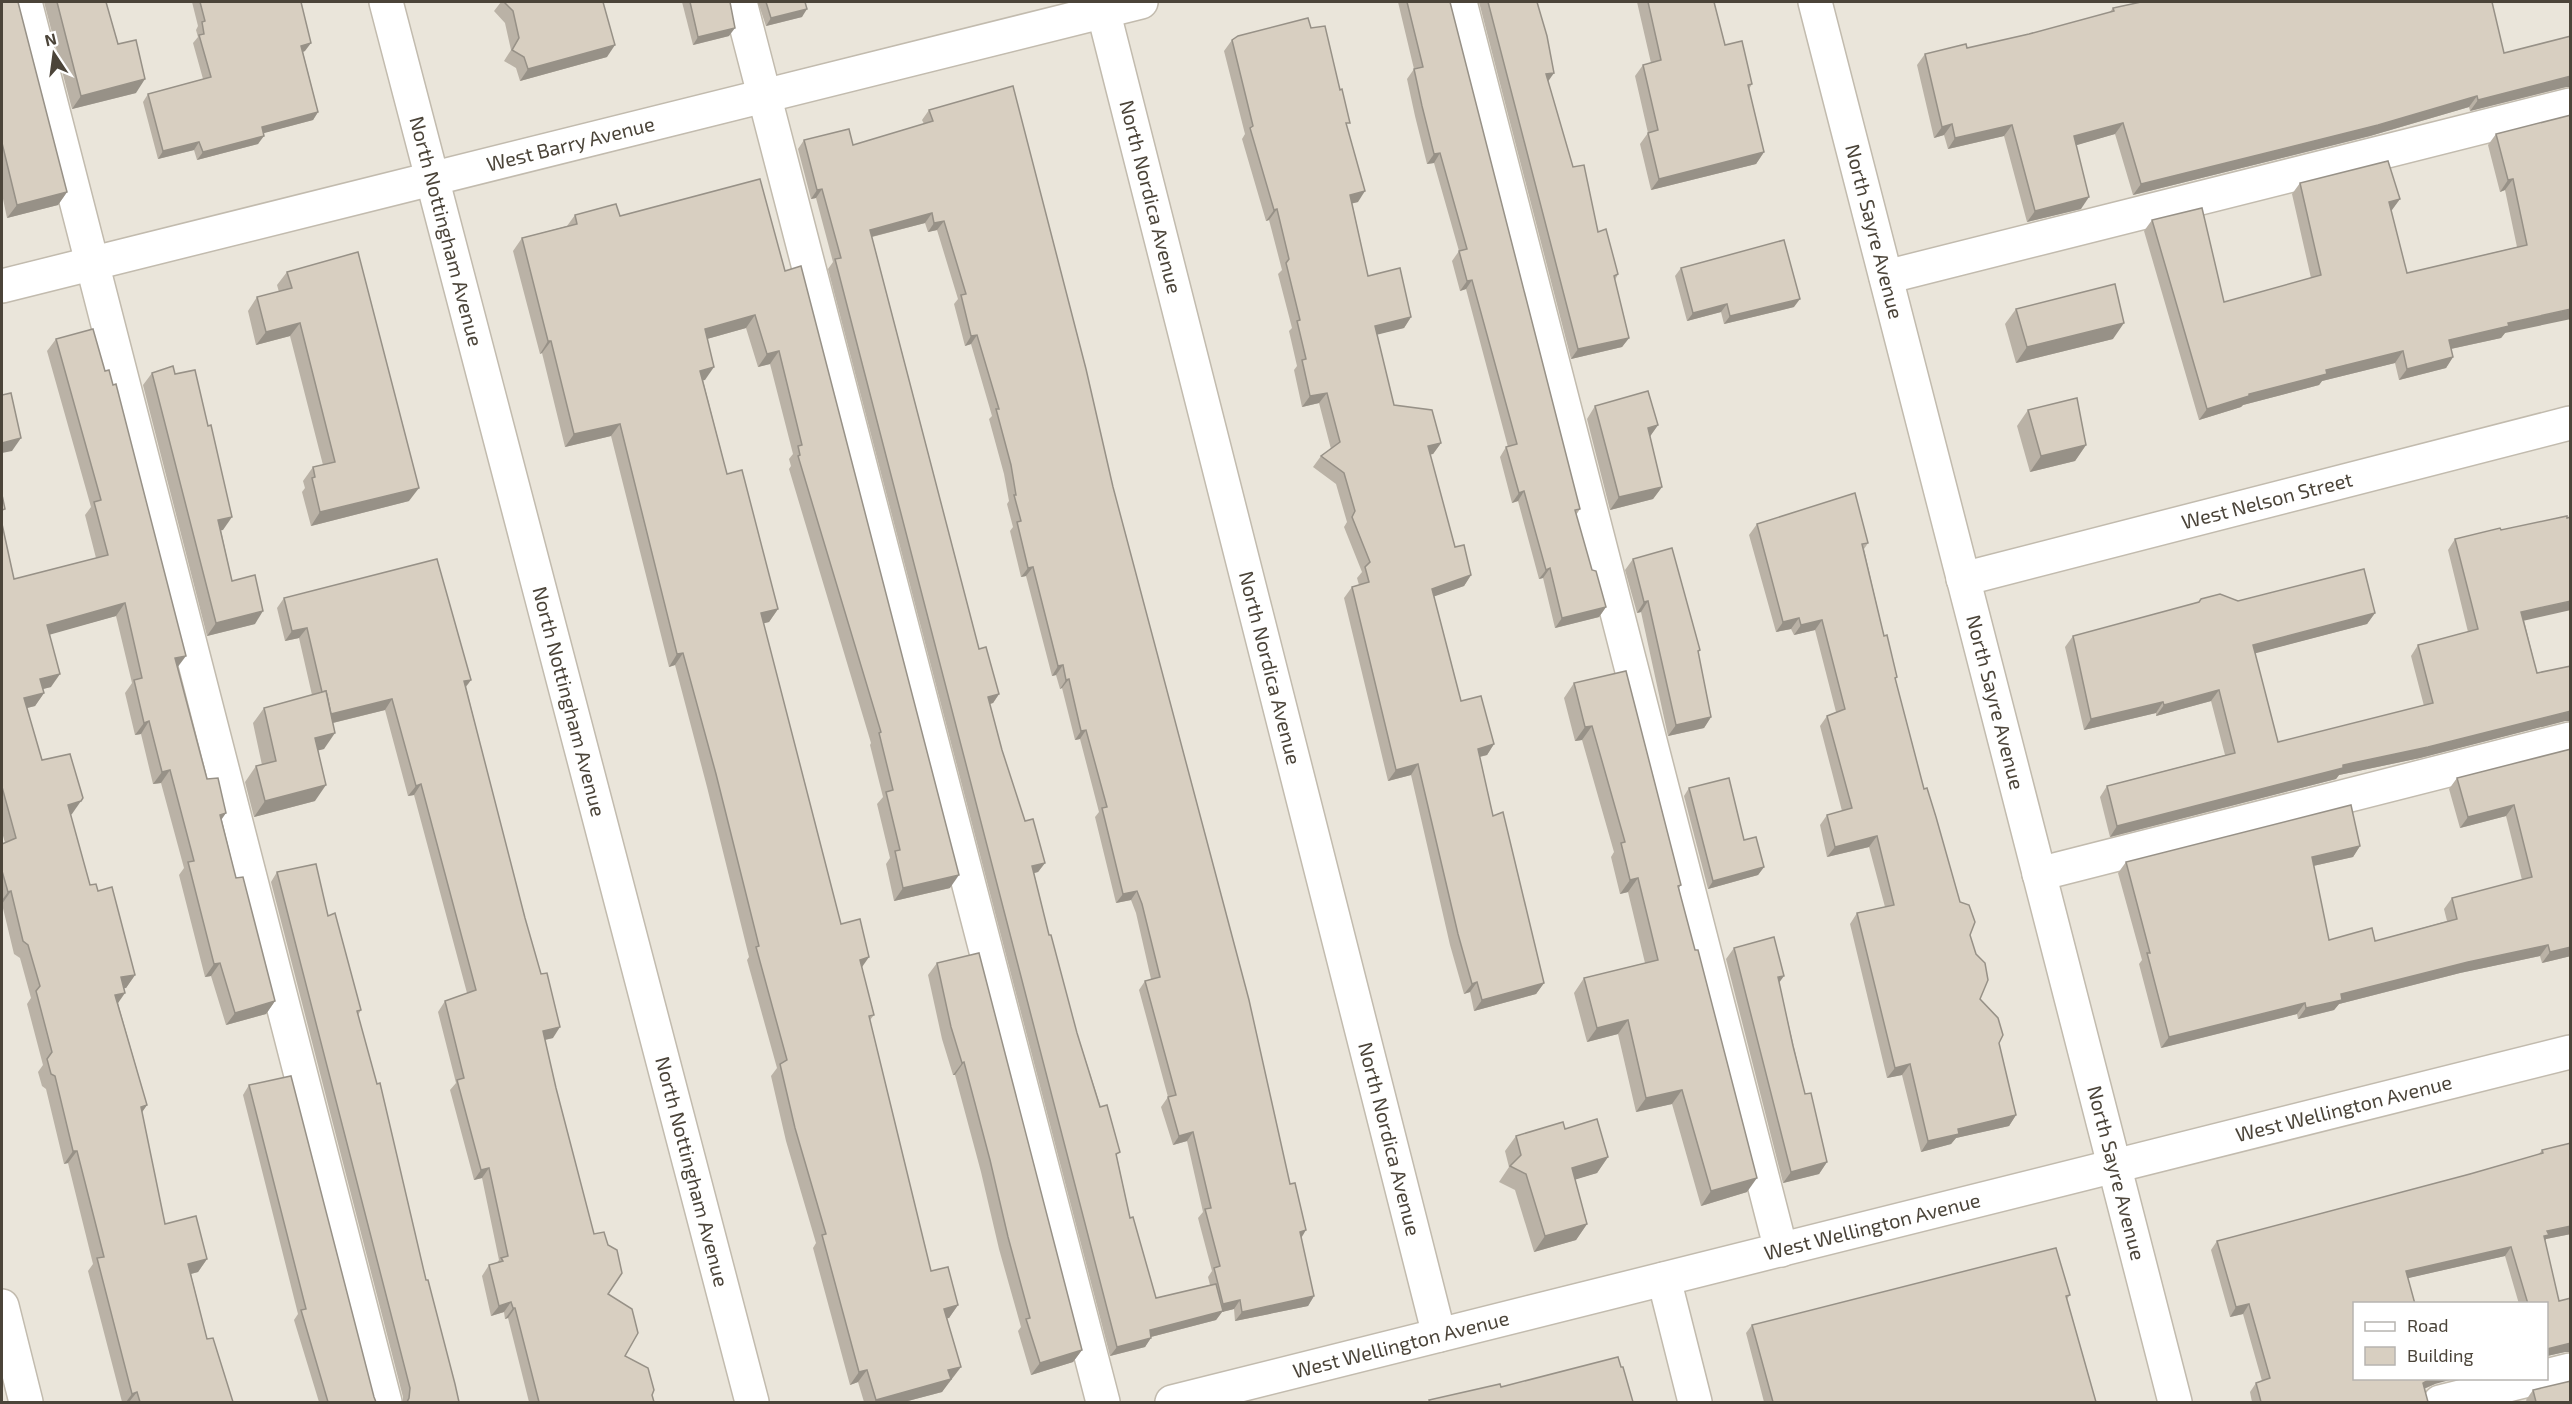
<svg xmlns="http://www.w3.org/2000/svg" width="2572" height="1404" font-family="'Exo 2',sans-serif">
<rect width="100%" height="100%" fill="#f6f3ec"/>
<path fill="#eae5da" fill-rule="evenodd" d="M2 2H2570V1402H2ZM2354 1304H2546V1378H2354Z"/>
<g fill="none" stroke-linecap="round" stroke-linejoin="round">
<g stroke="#c2bbae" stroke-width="36">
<g id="minor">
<polyline points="25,2 385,1402"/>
<path id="s1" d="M386 2 752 1402"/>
<polyline points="740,2 1103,1402"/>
<path id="s2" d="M1101 2 1439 1335"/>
<polyline points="1460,2 1781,1250"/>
<path id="s3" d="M1815 2 2175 1402"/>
<polyline points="1886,277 2570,105"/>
<path id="s4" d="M2 286 1141 2"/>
<path id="s5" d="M1963 579 2570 423"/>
<polyline points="2039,874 2570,739"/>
<polyline points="1664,1279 1695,1402"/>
<polyline points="2,1306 26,1402"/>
<polyline points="2546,1376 2570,1370"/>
<path id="s6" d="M1172 1402 2570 1052"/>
<polyline points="2440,1402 2536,1378"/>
</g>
</g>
<use href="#minor" stroke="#fff" stroke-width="33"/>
</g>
<g fill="#bab2a6" fill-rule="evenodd">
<polygon points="2,2 67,192 58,205 7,218 2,194"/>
<polygon points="44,2 106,2 118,44 136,93 72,109"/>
<polygon points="192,2 301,2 305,51 303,52 318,112 313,120 263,133 258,144 197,160 194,150 158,159 143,102 148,94 203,79 193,43 198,37 196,30 198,26"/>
<polygon points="501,2 603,2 607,57 520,81 516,68 504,61 511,50 505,23 494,11"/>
<polygon points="682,2 730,2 729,36 693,45"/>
<polygon points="758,2 805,2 802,17 766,26"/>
<polygon points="1398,2 1450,2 1580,509 1576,515 1592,570 1606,607 1599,617 1555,628 1543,578 1539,579 1518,501 1512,503 1500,457 1506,447 1508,447 1466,289 1460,291 1452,261 1459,251 1434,163 1427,164 1415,116 1407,79 1414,69"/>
<polygon points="1479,2 1537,2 1548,82 1573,167 1598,232 1618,274 1615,280 1629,338 1622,347 1571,359"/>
<polygon points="1637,2 1714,2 1725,45 1752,84 1749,89 1764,152 1756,164 1651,190 1640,144 1648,133 1635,76 1643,65 1651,63"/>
<polygon points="2113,8 2504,53 2571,36 2571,87 2566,87 2470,111 2469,107 2370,136 2133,195 2115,134 2076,145 2081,209 2027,222 2004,136 1948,149 1944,135 1934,138 1917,65 1925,54 1967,48 2029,34 2109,13"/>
<polygon points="1311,28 1347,126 1358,202 1352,203 1368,276 1411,317 1404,328 1377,334 1394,405 1441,443 1433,454 1430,454 1455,547 1471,575 1464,586 1434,596 1461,701 1494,744 1487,755 1480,757 1493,816 1544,983 1536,994 1474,1011 1470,992 1464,994 1450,945 1411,775 1388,781 1344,598 1352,587 1359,585 1357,578 1362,572 1344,527 1347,522 1336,484 1313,467 1321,456 1331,449 1319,403 1302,407 1294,370 1297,366 1289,331 1292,328 1278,274 1282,270 1269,220 1266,221 1242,139 1245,134 1224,51 1232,40"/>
<path d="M929 110 1113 487 1301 1238 1314 1296 1308 1306 1235 1321 1234 1309 1222 1312 1216 1320 1151 1337 1145 1347 1110 1356 828 269 833 262 816 198 811 199 798 149 804 140 853 145 924 124 922 120ZM925 223 928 232 937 230 958 299 954 304 965 346 971 344 992 416 989 419 1004 474 1009 501 1007 504 1013 527 1010 531 1021 577 1026 576 1052 676 1056 675 1060 689 1062 688 1075 740 1080 739 1099 812 1095 817 1116 903 1131 900 1136 913 1151 979 1145 981 1139 990 1168 1097 1161 1107 1173 1145 1187 1141 1203 1212 1198 1218 1212 1271 1208 1277 1210 1285 1156 1298 1130 1218 1117 1157 1077 1033 1049 935 1034 873 1038 872 1045 863 1025 821 1002 750 990 704 993 703 999 694 979 649 872 237Z"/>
<polygon points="2571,115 2505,333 2501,338 2451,349 2453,357 2446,368 2399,380 2395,363 2322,381 2319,385 2243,405 2241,407 2199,420 2144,231 2152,220 2224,302 2311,278 2292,194 2300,183 2400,199 2391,210 2407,273 2517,247 2505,190 2500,192 2488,145 2496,134"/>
<polygon points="760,179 950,888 894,901 886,864 890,858 877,804 883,797 870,745 871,743 789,469 791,466 789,459 793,454 770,364 758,367 746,328 707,339 705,380 703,380 727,474 778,609 769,622 763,623 841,924 862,968 874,1015 870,1020 931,1271 958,1305 949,1318 947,1318 952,1379 950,1380 942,1392 904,1402 864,1402 858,1382 850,1385 813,1248 816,1243 786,1141 771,1076 777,1068 747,960 749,957 707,787 675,665 669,667 611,436 565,447 542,353 540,354 513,251 522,238 567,226 575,215 620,216"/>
<polygon points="1681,268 1794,307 1724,324 1721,312 1687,321 1675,276"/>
<polygon points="287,272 409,501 311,526 302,492 305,488 303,481 313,467 323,465 290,336 256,345 248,311 257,297 279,292 277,285"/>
<polygon points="2016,309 2113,339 2016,363 2005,324"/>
<polygon points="56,339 177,668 207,779 222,820 236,878 275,1001 266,1014 226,1025 211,976 205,977 179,875 184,868 161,783 153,784 141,734 135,735 125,693 132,683 116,616 49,634 51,687 43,689 44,693 35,706 27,708 42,760 72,814 70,815 90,885 98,891 135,975 126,988 124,988 118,1003 147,1105 142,1112 165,1224 207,1259 198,1272 191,1274 207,1339 233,1402 122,1402 88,1271 93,1264 68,1163 64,1164 46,1089 42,1086 38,1072 43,1065 27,1004 31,998 20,958 14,954 2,904 2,844 5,843 2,832 2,524 14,579 96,558 85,515 91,507 47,351"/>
<polygon points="152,373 175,374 223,530 221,530 232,581 255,624 207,636 143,385"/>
<polygon points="1595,406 1658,425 1650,436 1662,487 1653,499 1610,510 1587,419"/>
<polygon points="2028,410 2086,445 2075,461 2030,472 2017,426"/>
<polygon points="1757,524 1868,543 1864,549 1884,636 1924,789 1970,935 1980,999 1999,1043 2016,1115 2009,1126 1956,1138 1951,1144 1921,1152 1902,1075 1887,1078 1850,924 1857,913 1885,907 1869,847 1827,857 1820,825 1827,815 1842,811 1820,726 1827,716 1836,712 1815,630 1794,635 1791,629 1776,632 1749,535"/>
<polygon points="2455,539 2524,620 2537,673 2565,721 2420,758 2339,775 2336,779 2110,837 2100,797 2107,786 2225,755 2211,701 2156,716 2156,713 2084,730 2065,647 2073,636 2238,601 2375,613 2367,624 2255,653 2278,742 2424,706 2411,656 2418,645 2468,632 2448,550"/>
<polygon points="1633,559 1698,653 1711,717 1704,728 1668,736 1641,612 1637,613 1625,570"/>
<polygon points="284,598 471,680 466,687 553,1038 545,1040 556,1088 608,1294 625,1356 652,1395 654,1402 529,1402 508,1318 505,1319 504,1312 491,1316 482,1276 489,1265 497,1263 499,1260 482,1178 474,1180 450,1090 456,1083 438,1012 445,1001 467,993 414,795 408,796 385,710 333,723 324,749 318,750 315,801 254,817 245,782 256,766 262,765 253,723 264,708 312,695 299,638 285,641 277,608"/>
<polygon points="1574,683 1681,885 1679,888 1747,1192 1701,1206 1672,1104 1636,1112 1618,1034 1587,1042 1574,993 1584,978 1645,963 1628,892 1620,894 1611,857 1614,852 1582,740 1575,741 1564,698"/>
<polygon points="2571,749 2571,956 2542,963 2540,956 2460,973 2339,1004 2334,1010 2298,1019 2297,1014 2161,1048 2139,964 2142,960 2118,873 2126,862 2360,846 2353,857 2313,866 2329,940 2375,941 2447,921 2444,909 2452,898 2522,880 2506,816 2460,828 2449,789 2457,778"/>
<polygon points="1689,788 1744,840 1764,867 1758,875 1708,889 1684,796"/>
<polygon points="277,872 328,916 361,1010 358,1015 426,1280 459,1402 403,1402 403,1397 271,882"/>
<polygon points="1734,948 1779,983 1805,1094 1827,1162 1819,1174 1783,1183 1726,959"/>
<polygon points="937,963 1082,1350 1073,1362 1031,1375 1018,1331 1021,1327 999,1249 981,1172 955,1075 953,1075 942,1039 928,975"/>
<polygon points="249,1085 374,1397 376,1402 319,1402 294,1320 298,1314 243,1095"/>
<polygon points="1565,1129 1608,1157 1597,1173 1575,1179 1587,1224 1576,1240 1534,1252 1515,1190 1499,1182 1509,1167 1505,1151 1516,1136"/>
<polygon points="2571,1143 2571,1234 2546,1239 2545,1241 2559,1301 2571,1298 2571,1352 2565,1352 2547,1356 2547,1304 2519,1304 2505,1256 2408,1278 2435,1384 2424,1389 2428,1402 2252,1402 2250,1392 2256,1383 2262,1381 2243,1314 2230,1317 2211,1250 2217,1241 2470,1174 2539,1154 2542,1150"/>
<polygon points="2070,1295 2067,1299 2096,1402 1764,1402 1746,1333 1752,1325"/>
<polygon points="2533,1390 2571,1402 2527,1402 2526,1400"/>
</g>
<g fill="#979187">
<polygon points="807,9 802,17 766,26 771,18"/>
<polygon points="735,28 729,36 693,45 698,37"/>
<polygon points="311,43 305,51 296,54 301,46"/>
<polygon points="615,45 607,57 520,81 528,69"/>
<polygon points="1554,73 1547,83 1546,74"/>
<polygon points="2571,76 2571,87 2566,87 2470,111 2478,100"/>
<polygon points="145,79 136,93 72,109 81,96"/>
<polygon points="2477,96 2469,107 2370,136 2133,195 2141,184"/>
<polygon points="318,112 313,120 257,135 262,127"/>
<polygon points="2123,123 2115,134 2067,148 2074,136"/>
<polygon points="1952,124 1944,135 1934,138 1942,127"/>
<polygon points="2012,125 2004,136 1948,149 1955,138"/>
<polygon points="264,136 258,144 197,160 203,152"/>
<polygon points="199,142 194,150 158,159 163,151"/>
<polygon points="1764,152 1756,164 1651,190 1659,179"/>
<polygon points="1440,153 1434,163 1427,164 1434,154"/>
<polygon points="2513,179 2505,190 2500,192 2508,180"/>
<polygon points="822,189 816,198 811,199 817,190"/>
<polygon points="1365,191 1358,202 1342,206 1350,195"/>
<polygon points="67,192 58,205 7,218 17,205"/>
<polygon points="2089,197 2081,209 2027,222 2035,211"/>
<polygon points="2400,199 2392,210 2381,213 2389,202"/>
<polygon points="1277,209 1269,220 1266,221 1274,210"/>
<polygon points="932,213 925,223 863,239 870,230"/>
<polygon points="944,221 937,230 928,232 934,223"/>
<polygon points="1472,280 1466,289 1460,291 1467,281"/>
<polygon points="1800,299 1794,307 1724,324 1730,316"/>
<polygon points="1727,304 1721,312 1687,321 1693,313"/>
<polygon points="2571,309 2571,319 2505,333 2501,338 2441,351 2449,340 2508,323"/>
<polygon points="755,315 746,328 696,342 705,329"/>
<polygon points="1411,317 1404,328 1368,337 1375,326"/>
<polygon points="300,323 290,336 256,345 266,332"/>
<polygon points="2124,323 2113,339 2016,363 2027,347"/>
<polygon points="977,335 971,344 965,346 971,336"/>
<polygon points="1629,338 1622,347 1571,359 1578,349"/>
<polygon points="548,341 551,341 542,353 540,354"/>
<polygon points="779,351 770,364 758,367 767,354"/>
<polygon points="2403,351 2395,363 2322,381 2319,385 2243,405 2241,407 2199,420 2207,409 2249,394 2326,370"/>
<polygon points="2453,357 2446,368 2399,380 2407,369"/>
<polygon points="714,367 705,380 691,383 700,371"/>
<polygon points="1327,393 1319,403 1302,407 1310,396"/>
<polygon points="620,424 611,436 565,447 574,434"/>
<polygon points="1658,425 1649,438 1648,428"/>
<polygon points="21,438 12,451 2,453 2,443"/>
<polygon points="1441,443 1433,454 1421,457 1428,446"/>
<polygon points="2086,445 2075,461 2030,472 2041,456"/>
<polygon points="1662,487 1653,499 1610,510 1619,497"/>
<polygon points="419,488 409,501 311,526 320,512"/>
<polygon points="1524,491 1518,501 1512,503 1519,493"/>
<polygon points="232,517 223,530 209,533 218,520"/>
<polygon points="1033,567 1026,576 1021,577 1028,568"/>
<polygon points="1550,568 1543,578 1539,579 1546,570"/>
<polygon points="1471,575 1464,586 1424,600 1432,589"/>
<polygon points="1648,601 1641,612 1637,613 1644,602"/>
<polygon points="2571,601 2571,610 2514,623 2521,612"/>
<polygon points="125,603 116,616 38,638 47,625"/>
<polygon points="1606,607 1599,617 1555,628 1562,618"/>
<polygon points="778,609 769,622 752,626 761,613"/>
<polygon points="263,611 255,624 207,636 216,623"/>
<polygon points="2375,613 2367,624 2245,656 2253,645"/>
<polygon points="1799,618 1791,629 1776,632 1783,622"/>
<polygon points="1822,620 1815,630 1794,635 1801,625"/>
<polygon points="307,628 299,638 285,641 292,631"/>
<polygon points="683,653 675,665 669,667 677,654"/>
<polygon points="186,656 177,668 175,658"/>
<polygon points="1063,665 1056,675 1052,676 1058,666"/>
<polygon points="60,674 51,687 31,692 40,679"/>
<polygon points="1069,679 1062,688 1060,689 1066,680"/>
<polygon points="471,680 463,690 464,681"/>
<polygon points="2219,690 2211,701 2156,716 2164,705"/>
<polygon points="44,693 35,706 15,711 24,698"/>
<polygon points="999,694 993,703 982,706 988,697"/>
<polygon points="392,699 385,710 320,726 327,715"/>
<polygon points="2163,702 2156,713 2084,730 2091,719"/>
<polygon points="2571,711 2571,721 2565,721 2420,758 2339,775 2336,779 2110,837 2117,826 2343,765"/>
<polygon points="1711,717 1704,728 1668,736 1676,725"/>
<polygon points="149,721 141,734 135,735 144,723"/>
<polygon points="1592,726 1582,740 1575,741 1585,727"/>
<polygon points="1086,730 1080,739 1075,740 1081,731"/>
<polygon points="335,733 324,749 304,754 315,738"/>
<polygon points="1494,744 1487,755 1470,759 1478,749"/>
<polygon points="1418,764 1411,775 1388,781 1396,770"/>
<polygon points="170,770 161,783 153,784 162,772"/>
<polygon points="421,784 414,795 408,796 416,786"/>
<polygon points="326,785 315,801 254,817 265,801"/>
<polygon points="81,801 72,814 59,818 68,805"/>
<polygon points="2514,805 2506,816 2460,828 2468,817"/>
<polygon points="226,813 217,826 220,815"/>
<polygon points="1877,836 1869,847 1827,857 1835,847"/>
<polygon points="2360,846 2353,857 2304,868 2312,857"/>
<polygon points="1045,863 1038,872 1026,875 1032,866"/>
<polygon points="1764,867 1758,875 1708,889 1713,881"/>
<polygon points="959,875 950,888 894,901 903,888"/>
<polygon points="1638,878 1628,892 1620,894 1630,880"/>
<polygon points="11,891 2,904 2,900 8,892"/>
<polygon points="1137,891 1131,900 1116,903 1123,894"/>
<polygon points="2548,945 2540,956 2460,973 2339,1004 2334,1010 2298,1019 2306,1008 2341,994 2468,962"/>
<polygon points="2571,947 2571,956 2542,963 2550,952"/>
<polygon points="869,957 860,970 860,960"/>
<polygon points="220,963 211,976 205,977 214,964"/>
<polygon points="135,975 126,988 112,990 121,977"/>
<polygon points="1784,976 1776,987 1778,977"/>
<polygon points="1477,982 1470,992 1464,994 1472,984"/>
<polygon points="1544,983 1536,994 1474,1011 1482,1000"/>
<polygon points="125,993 116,1006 115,995"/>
<polygon points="275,1001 266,1014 226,1025 235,1013"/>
<polygon points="2305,1003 2297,1014 2161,1048 2169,1037"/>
<polygon points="1628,1020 1618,1034 1587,1042 1597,1028"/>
<polygon points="560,1027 553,1038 535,1042 543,1031"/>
<polygon points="964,1062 955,1075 953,1075 962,1063"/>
<polygon points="1910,1064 1902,1075 1887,1078 1895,1068"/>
<polygon points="1682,1090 1672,1104 1636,1112 1646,1098"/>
<polygon points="147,1105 138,1118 141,1107"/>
<polygon points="2016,1115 2009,1126 1956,1138 1951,1144 1921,1152 1928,1141 1958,1129"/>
<polygon points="1193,1132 1187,1141 1173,1145 1179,1136"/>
<polygon points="73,1151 77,1151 68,1163 64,1164"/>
<polygon points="1608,1157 1597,1173 1561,1184 1572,1168"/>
<polygon points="1827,1162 1819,1174 1783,1183 1791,1172"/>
<polygon points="489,1168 482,1178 474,1180 481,1170"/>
<polygon points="1757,1178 1747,1192 1701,1206 1711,1191"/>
<polygon points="1587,1224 1576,1240 1534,1252 1545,1236"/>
<polygon points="2571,1226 2571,1234 2546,1239 2542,1244 2537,1246 2547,1231"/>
<polygon points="1306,1230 1300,1240 1300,1232"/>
<polygon points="2511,1247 2505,1256 2400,1280 2406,1271"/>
<polygon points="207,1259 198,1272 179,1277 188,1264"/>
<polygon points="1314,1296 1308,1306 1235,1321 1242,1312"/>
<polygon points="1240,1300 1234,1309 1222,1312 1216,1320 1143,1339 1150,1330 1217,1312 1223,1304"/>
<polygon points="511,1302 504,1312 491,1316 499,1306"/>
<polygon points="2249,1304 2243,1314 2230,1317 2236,1307"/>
<polygon points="958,1305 949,1318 935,1321 944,1309"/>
<polygon points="513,1308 515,1308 508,1318 505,1319"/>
<polygon points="1151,1338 1145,1347 1110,1356 1117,1347"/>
<polygon points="2571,1343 2571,1352 2565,1352 2547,1356 2547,1349"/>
<polygon points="1082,1350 1073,1362 1031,1375 1040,1363"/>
<polygon points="961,1367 942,1392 904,1402 874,1402 876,1400 948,1370"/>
<polygon points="867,1370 858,1382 850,1385 859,1372"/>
<polygon points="2432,1378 2457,1378 2435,1384 2416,1392 2423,1383"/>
<polygon points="137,1392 129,1402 126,1402 132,1394"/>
</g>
<g fill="#d8cfc1" stroke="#979187" stroke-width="1.5">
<polygon points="2,2 18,2 67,192 17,205 2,143"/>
<polygon points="57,2 106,2 118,44 136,40 145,79 81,96"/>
<polygon points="200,2 301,2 311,43 301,46 318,112 262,127 264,136 203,152 199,142 163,151 148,94 211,77 199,35 204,34 202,22 205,21"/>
<polygon points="504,2 603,2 615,45 528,69 524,57 512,50 519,38 513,11"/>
<polygon points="690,2 730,2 735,28 698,37"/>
<polygon points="766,2 805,2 807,9 771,18"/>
<polygon points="1407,2 1450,2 1580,509 1575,510 1592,570 1596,571 1606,607 1562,618 1550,568 1546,570 1524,491 1519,493 1506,447 1517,444 1472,280 1467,281 1459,251 1467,249 1440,153 1434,154 1422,106 1414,69 1423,67"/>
<polygon points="1488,2 1537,2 1547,36 1554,73 1546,74 1573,167 1584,165 1598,232 1606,229 1618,274 1614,276 1629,338 1578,349"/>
<polygon points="1648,2 1714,2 1725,45 1742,41 1752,84 1748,85 1764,152 1659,179 1648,133 1658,130 1643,65 1661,60"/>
<polygon points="2141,2 2492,2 2504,53 2571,36 2571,76 2478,100 2477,96 2378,125 2141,184 2123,123 2074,136 2089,197 2035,211 2012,125 1955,138 1952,124 1942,127 1925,54 1966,44 1967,48 2029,34 2114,11 2113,8"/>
<polygon points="1308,18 1311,28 1325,26 1340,90 1342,89 1350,123 1346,123 1365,191 1350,195 1368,276 1400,268 1411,317 1375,326 1394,405 1432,410 1441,443 1428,446 1455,547 1464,545 1471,575 1432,589 1461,701 1481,696 1494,744 1478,749 1493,816 1503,812 1544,983 1482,1000 1477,982 1472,984 1458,934 1418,764 1396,770 1352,587 1369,582 1365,567 1370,562 1352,517 1355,511 1344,473 1321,456 1340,442 1327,393 1310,396 1302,360 1306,359 1297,321 1300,320 1286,263 1289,259 1277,209 1274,210 1250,128 1253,126 1232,40 1238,36"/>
<polygon points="1013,86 1086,369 1113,487 1249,1000 1290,1184 1295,1183 1306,1230 1300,1232 1314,1296 1242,1312 1240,1300 1223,1304 1214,1268 1220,1266 1205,1209 1211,1208 1193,1132 1179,1136 1168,1097 1176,1095 1145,981 1160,977 1142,904 1137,891 1123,894 1102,808 1107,807 1086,730 1081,731 1069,679 1066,680 1063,665 1058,666 1033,567 1028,568 1017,522 1021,521 1014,495 1016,495 1011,465 996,409 999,409 977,335 971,336 961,295 966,294 944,221 934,223 932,213 870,230 979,649 986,647 999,694 988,697 1002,750 1025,821 1033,819 1045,863 1032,866 1049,935 1051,935 1077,1033 1100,1107 1107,1105 1120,1152 1116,1154 1130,1218 1133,1217 1156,1298 1216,1284 1223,1311 1150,1330 1151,1338 1117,1347 835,259 841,258 822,189 817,190 804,140 849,129 853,145 933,121 929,110"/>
<polygon points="2571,115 2571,309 2508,323 2509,326 2449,340 2453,357 2407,369 2403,351 2326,370 2327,374 2249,394 2249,396 2207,409 2152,220 2202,208 2224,302 2321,275 2300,183 2388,161 2400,199 2389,202 2407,273 2527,245 2513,179 2508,180 2496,134"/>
<polygon points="760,179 785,271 801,266 959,875 903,888 895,851 900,850 886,792 893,790 879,733 881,732 798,456 800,455 798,446 802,445 779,351 767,354 755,315 705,329 714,367 700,371 727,474 742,470 778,609 761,613 841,924 860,919 869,957 860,960 874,1015 869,1016 931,1271 948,1267 958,1305 944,1309 961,1367 948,1370 951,1379 876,1400 867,1370 859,1372 822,1235 826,1234 795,1128 780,1064 787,1060 756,947 759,946 716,774 683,653 677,654 620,424 574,434 551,341 548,341 522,238 577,224 575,215 616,204 620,216"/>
<polygon points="1784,240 1800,299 1730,316 1727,304 1693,313 1681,268"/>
<polygon points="358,252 419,488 320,512 312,478 315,477 313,467 335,462 300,323 266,332 257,297 292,288 287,272"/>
<polygon points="2115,284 2124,323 2027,347 2016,309"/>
<polygon points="93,329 105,371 109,370 113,385 116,384 186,656 175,658 207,779 218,778 226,813 220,815 236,878 243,877 275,1001 235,1013 220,963 214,964 188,862 194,861 170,770 162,772 149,721 144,723 134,680 142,678 125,603 47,625 60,674 40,679 44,693 24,698 42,760 70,754 83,798 81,801 68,805 90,885 96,884 98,891 112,887 135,975 121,977 125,993 115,995 147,1105 141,1107 165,1224 196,1216 207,1259 188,1264 207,1339 213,1338 233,1402 140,1402 137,1392 132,1394 97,1258 104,1257 77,1151 73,1151 55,1076 51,1074 47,1059 52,1052 36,991 40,986 28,945 23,941 11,891 8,892 2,871 2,844 16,838 2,787 2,524 14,579 108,555 94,502 101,500 56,339"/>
<polygon points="173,366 175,374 195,370 208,426 211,425 232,517 218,520 232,581 255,575 263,611 216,623 152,373"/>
<polygon points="1648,391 1658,425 1648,428 1662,487 1619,497 1595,406"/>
<polygon points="11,393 21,438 2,443 2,395"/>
<polygon points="2077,398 2086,445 2041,456 2028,410"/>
<polygon points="1855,493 1868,543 1862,544 1884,636 1887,635 1897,677 1895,678 1924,789 1927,788 1936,817 1960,902 1969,905 1975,922 1970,935 1976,954 1985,963 1988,980 1980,999 1998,1018 2003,1035 1999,1043 2016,1115 1958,1129 1959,1134 1928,1141 1910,1064 1895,1068 1857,913 1894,905 1877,836 1835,847 1827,815 1852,808 1827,716 1845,709 1822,620 1801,625 1799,618 1783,622 1757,524"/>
<polygon points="2,495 5,509 2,510"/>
<polygon points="2567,516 2567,518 2571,517 2571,601 2521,612 2537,673 2571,666 2571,711 2428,747 2343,765 2343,768 2117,826 2107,786 2235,753 2219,690 2164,705 2163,702 2091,719 2073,636 2199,602 2201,599 2220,594 2238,601 2364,569 2375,613 2253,645 2278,742 2433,703 2418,645 2478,629 2455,539 2500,528 2501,530"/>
<polygon points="1672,548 1700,650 1698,651 1711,717 1676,725 1648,601 1644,602 1633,559"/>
<polygon points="437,559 471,680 464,681 525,918 541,974 547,973 560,1027 543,1031 556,1088 594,1234 604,1232 608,1245 617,1250 622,1273 608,1294 632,1309 638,1333 625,1356 648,1368 654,1390 652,1395 654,1402 539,1402 515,1308 513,1308 511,1302 499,1306 489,1265 503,1261 501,1258 508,1256 489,1168 481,1170 457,1080 464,1078 445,1001 476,990 421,784 416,786 392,699 331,714 326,691 322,692 307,628 292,631 284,598"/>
<polygon points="1626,671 1681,885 1678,886 1695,950 1698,950 1757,1178 1711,1191 1682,1090 1646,1098 1628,1020 1597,1028 1584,978 1658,960 1638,878 1630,880 1621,843 1625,842 1592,726 1585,727 1574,683"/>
<polygon points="326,691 335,733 315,738 326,785 265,801 256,766 276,761 264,708"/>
<polygon points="2571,749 2571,947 2550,952 2548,945 2468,962 2341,994 2342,1000 2306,1008 2305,1003 2169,1037 2147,953 2150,953 2126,862 2351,805 2360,846 2312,857 2329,940 2372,928 2375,941 2457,919 2452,898 2532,877 2514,805 2468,817 2457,778"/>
<polygon points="1729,778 1744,840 1756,837 1764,867 1713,881 1689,788"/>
<polygon points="316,864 328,916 335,913 361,1010 357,1011 377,1084 380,1083 426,1280 428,1280 455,1384 459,1402 407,1402 409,1398 410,1388 277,872"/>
<polygon points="1774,937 1784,976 1778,977 1793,1046 1805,1094 1811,1093 1827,1162 1791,1172 1734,948"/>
<polygon points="979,953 1082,1350 1040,1363 1026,1319 1030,1318 1008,1237 990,1160 964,1062 962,1063 951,1027 937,963"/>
<polygon points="291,1076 374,1397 376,1402 328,1402 301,1310 306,1309 249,1085"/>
<polygon points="1597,1119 1608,1157 1572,1168 1587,1224 1545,1236 1526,1174 1510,1166 1521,1155 1516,1136 1563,1122 1565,1129"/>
<polygon points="2571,1143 2571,1226 2547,1231 2549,1235 2544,1236 2559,1301 2571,1298 2571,1343 2547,1349 2547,1304 2528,1304 2511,1247 2406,1271 2415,1304 2355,1304 2355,1378 2432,1378 2423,1383 2428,1402 2261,1402 2256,1383 2270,1378 2249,1304 2236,1307 2217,1241 2470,1174 2543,1153 2542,1150"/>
<polygon points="2056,1248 2070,1295 2066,1296 2096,1402 1773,1402 1752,1325"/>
<polygon points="1618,1357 1621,1367 1623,1367 1633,1402 1430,1402 1429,1400 1500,1384 1501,1387"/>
<polygon points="2571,1381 2571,1402 2536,1402 2533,1390"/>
</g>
<g text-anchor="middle" stroke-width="4.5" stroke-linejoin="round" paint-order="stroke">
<g font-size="20" fill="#4b4439" stroke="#fff">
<text dy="7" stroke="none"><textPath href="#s4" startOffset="586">West Barry Avenue</textPath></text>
<text dy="7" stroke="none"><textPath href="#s2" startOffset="201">North Nordica Avenue</textPath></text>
<text dy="7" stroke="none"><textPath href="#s3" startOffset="237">North Sayre Avenue</textPath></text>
<text dy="7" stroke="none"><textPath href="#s1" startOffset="237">North Nottingham Avenue</textPath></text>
<text dy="7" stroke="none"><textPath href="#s5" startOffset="314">West Nelson Street</textPath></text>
<text dy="7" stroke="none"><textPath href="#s2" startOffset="687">North Nordica Avenue</textPath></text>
<text dy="7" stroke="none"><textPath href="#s1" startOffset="723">North Nottingham Avenue</textPath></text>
<text dy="7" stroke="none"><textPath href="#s3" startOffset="723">North Sayre Avenue</textPath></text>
<text dy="7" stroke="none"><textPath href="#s6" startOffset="1208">West Wellington Avenue</textPath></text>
<text dy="7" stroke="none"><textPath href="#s2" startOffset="1173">North Nordica Avenue</textPath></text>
<text dy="7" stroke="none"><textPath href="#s1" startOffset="1209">North Nottingham Avenue</textPath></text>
<text dy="7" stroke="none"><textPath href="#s3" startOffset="1209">North Sayre Avenue</textPath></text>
<text dy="7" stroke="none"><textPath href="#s6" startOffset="722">West Wellington Avenue</textPath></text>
<text dy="7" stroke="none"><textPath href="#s6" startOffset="236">West Wellington Avenue</textPath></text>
</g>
</g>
<rect width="2572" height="1404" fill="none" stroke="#4b4439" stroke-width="6"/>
<rect x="2353" y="1302" width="195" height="78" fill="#ffffff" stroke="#b7b4b0" stroke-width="1.5"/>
<rect x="2365" y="1322" width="30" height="9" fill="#ffffff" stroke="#b7b4b0" stroke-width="1.5"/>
<text x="2407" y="1332" font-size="18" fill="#4b4439">Road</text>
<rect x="2365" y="1347" width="30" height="18" fill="#d8cfc1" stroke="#b7b4b0" stroke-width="1.5"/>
<text x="2407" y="1362" font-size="18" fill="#4b4439">Building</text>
<g transform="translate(54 54) rotate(347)" stroke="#ffffff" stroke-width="4.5" paint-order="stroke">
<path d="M0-4.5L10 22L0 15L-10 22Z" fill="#4b4439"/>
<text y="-9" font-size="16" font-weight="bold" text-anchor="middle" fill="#4b4439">N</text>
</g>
</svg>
